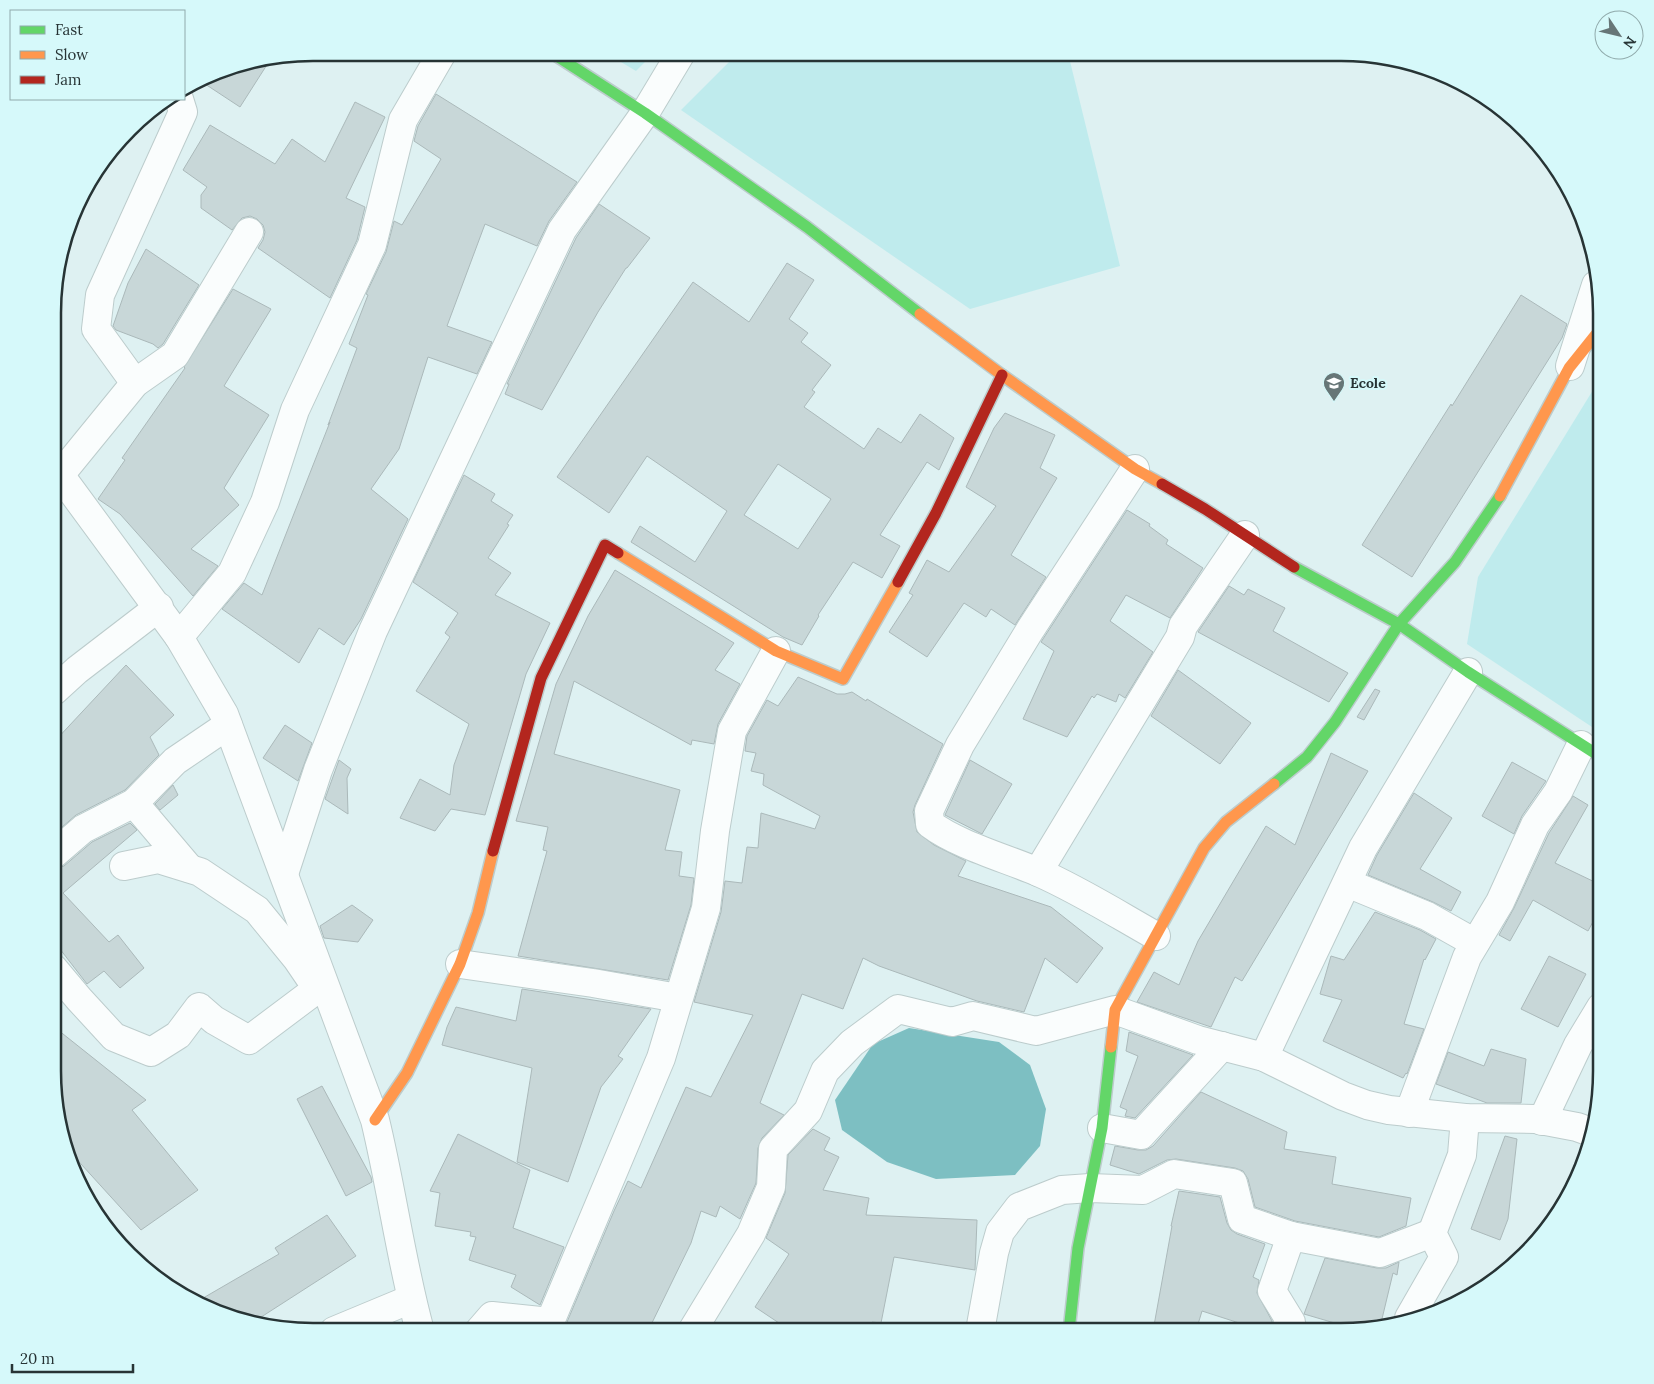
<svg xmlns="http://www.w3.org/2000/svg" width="1654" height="1384" font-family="Lora,serif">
<rect width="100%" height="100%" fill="#def1f2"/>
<g fill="#bfebed">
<polygon points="606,53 654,53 636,71"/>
<polygon points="738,53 1068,53 1120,266 970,309 681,110"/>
<polygon points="1601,377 1601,733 1467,644 1478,577"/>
</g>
<polygon fill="#7dbfc2" points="909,1028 999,1042 1030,1065 1046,1109 1040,1146 1015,1175 936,1179 887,1162 842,1130 835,1100 873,1044"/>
<g fill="#c8d7d8" stroke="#abb9ba" fill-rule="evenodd">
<polygon points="270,60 240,107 202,82 229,66"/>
<polygon points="436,94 577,182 549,221 537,246 485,224 447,326 492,342 477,374 428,357 399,449 371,489 408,519 361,619 344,645 319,628 299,663 222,609 244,583 262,595 330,422 328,425 357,348 349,344 368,295 366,294 386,252 394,221 402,225 441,159 414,141 418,126"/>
<polygon points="355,102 385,117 346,198 365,207 357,240 330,298 258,248 263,240 265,232 263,225 257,219 250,216 242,218 232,230 201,208 201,195 207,187 183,170 210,125 275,164 292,139 325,162"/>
<polygon points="599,204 650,238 627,268 626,268 598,312 542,410 505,394 509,384 507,384 576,238"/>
<polygon points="146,249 199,285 163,344 158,348 153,344 116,330 113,326 128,283"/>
<path d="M787 263 814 280 789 319 808 333 801 342 831 365 812 390 815 392 804 407 864 449 878 428 901 443 920 414 954 438 939 470 927 462 880 535 900 546 882 578 853 562 818 615 819 616 802 645 783 637 631 542 640 526 695 562 727 511 647 456 609 513 557 477 693 282 749 322ZM778 464 831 499 798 549 744 515Z"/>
<polygon points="233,289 271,309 224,386 269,415 224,488 239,505 191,549 218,566 193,596 120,514 98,499 125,460 122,458 185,368 184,367"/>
<polygon points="1521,295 1567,324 1562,338 1412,577 1362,545 1451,404 1452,406"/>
<polygon points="1005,413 1055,435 1040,468 1057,478 1011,555 1046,577 1015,625 991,609 986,617 964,603 927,657 889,632 913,595 909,593 927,560 949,572 996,506 966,487 994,428"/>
<polygon points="464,475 495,494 491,501 513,515 507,524 509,525 488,558 511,573 495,595 550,623 526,674 485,815 451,809 435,831 400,818 420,779 450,795 454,765 469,724 416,691 450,637 445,633 458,613 413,582"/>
<polygon points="1127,510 1150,524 1149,526 1168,540 1166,544 1203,568 1170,618 1126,595 1110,621 1153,652 1125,698 1119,694 1116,702 1097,694 1094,698 1092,696 1067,737 1023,719 1054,651 1041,642"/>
<polygon points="615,570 734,643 715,670 740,684 718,724 714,744 692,740 691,745 574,681 554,754 680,790 665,850 682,852 679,876 694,878 691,905 668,980 518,956 547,851 543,850 548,827 516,821 556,684 588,616"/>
<polygon points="1229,586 1244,595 1248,589 1285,608 1273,631 1348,673 1329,702 1198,632"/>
<polygon points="126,665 174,715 150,737 159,755 125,790 76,815 54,834 54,742"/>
<polygon points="1178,670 1251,723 1220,764 1151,716"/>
<polygon points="798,677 837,694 845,694 852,692 866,701 867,699 943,744 915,805 913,812 917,832 934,845 966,861 958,876 1051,907 1103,948 1077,983 1045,958 1024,1012 977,1001 879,966 863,958 843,1009 802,994 760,1103 784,1115 762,1138 758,1148 756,1183 740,1219 720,1206 716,1217 701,1211 691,1243 648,1331 581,1331 567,1322 614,1211 628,1181 641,1188 686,1087 711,1097 753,1015 694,1002 721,912 725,881 742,883 747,847 758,848 761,813 815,829 820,816 763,785 764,774 751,771 756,753 745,751 747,736 767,700 778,706"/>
<polygon points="1375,689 1380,691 1364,720 1357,717"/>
<polygon points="285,725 312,743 298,781 263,758"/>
<polygon points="1331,753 1368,771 1242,981 1235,977 1211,1027 1137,1002 1154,972 1179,985 1198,941 1266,826 1295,845"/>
<polygon points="339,760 351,769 347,778 348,814 325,799"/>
<polygon points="970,760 1012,784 982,834 945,815"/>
<polygon points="1512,762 1546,781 1522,816 1514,834 1482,816"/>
<polygon points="173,785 178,795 160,810 155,804"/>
<polygon points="1414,793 1452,818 1420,869 1461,892 1451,911 1433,902 1368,875 1377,855"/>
<polygon points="1573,796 1588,805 1555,863 1601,885 1601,907 1588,931 1533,900 1510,941 1499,935 1514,908 1549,833"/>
<polygon points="130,823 137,830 63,893 109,942 118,935 144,968 120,988 104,971 87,984 53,940 54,869 64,866 92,842"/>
<polygon points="352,905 373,920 358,942 324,938 320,926"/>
<polygon points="1375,912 1420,930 1436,939 1425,960 1424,959 1404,1024 1424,1029 1407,1074 1406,1073 1403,1078 1323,1041 1342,1000 1320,994 1331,956 1344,960"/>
<polygon points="1549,956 1586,974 1558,1027 1521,1009"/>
<polygon points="522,989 651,1009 618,1056 623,1059 601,1087 568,1182 517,1162 532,1068 442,1045 447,1027 456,1007 516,1021"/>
<polygon points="53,1026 146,1100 132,1110 198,1190 141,1230 71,1153 53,1088"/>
<polygon points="1129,1032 1193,1055 1135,1118 1125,1116 1127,1110 1120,1107 1138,1056 1126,1051"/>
<polygon points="1491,1049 1526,1059 1521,1103 1487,1103 1436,1084 1448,1052 1484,1066"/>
<polygon points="322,1086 371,1177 372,1182 346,1196 297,1099"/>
<polygon points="1201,1092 1287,1132 1284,1149 1336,1157 1332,1184 1411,1198 1406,1226 1379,1237 1295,1221 1255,1207 1248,1179 1243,1171 1235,1168 1176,1159 1167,1160 1139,1174 1110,1165 1115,1146 1138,1150 1146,1150 1153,1146"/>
<polygon points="813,1129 830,1138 824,1150 839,1157 823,1190 869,1198 866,1215 977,1220 975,1270 894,1257 881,1323 872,1322 870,1331 791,1331 755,1307 789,1254 766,1238 785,1193 788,1155"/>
<polygon points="458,1134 530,1170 513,1228 564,1247 540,1305 511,1287 516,1275 469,1260 476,1237 470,1236 471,1232 435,1226 440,1193 430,1191"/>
<polygon points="1505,1136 1517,1139 1508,1219 1500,1240 1471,1229"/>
<polygon points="1179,1191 1220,1197 1227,1223 1231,1230 1237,1234 1265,1244 1253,1277 1259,1280 1257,1293 1272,1321 1269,1331 1264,1331 1202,1311 1196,1331 1153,1331 1172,1226 1171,1226"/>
<polygon points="327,1215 356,1256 255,1321 213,1312 198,1301 279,1254 275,1248"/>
<polygon points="1325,1258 1377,1268 1386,1268 1399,1262 1397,1275 1393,1273 1381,1323 1355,1329 1304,1314"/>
</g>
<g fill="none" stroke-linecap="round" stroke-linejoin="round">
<g stroke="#bccccc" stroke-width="30">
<g id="street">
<polyline points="1570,366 1596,285"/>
<polyline points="135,383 96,329 100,295 183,112 179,99"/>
<path d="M54 466 60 475 179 637 224 714 375 1120C392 1190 401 1262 420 1331"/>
<path d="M1135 469 1030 630 960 745 929 811 930 824C958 845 1005 858 1038 872 1079 890 1117 914 1156 936"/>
<polyline points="54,479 60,475 135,383 175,355 249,232"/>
<polyline points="179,637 232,573 265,502 295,410 372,245 403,120 442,53"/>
<polyline points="54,691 77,670 159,607"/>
<polyline points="134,803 189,868"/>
<polyline points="54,854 83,829 134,803 175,761 228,725"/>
<polyline points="124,866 158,859 200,872 257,910 297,959 314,984"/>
<polyline points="1038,872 1180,637 1183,626 1245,535"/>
<polyline points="284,874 318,770 373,631 562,230 645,113 681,53"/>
<polyline points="1347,883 1427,916 1475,943"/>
<polyline points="460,964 593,983 678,998"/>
<polyline points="53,968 79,999 114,1037 151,1052 178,1035 199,1007 214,1020 249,1040 317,989"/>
<polyline points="1264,1057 1363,848 1468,672"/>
<polyline points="1409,1113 1467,957 1500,902 1535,825 1558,792 1581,745"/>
<polyline points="1542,1121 1578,1045 1601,1007"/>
<polyline points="1102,1128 1141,1135 1222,1046"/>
<polyline points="1409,1318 1444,1257 1432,1233 1462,1155 1465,1118"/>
<polyline points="334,1331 411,1299"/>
<polyline points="479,1331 492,1316 550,1322 661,1058 706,908 715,831 732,731 776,651"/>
<polyline points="692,1331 751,1234 771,1187 773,1149 808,1111 825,1071 852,1043 898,1009 952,1022 973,1016 1036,1031 1115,1010 1198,1040 1264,1057 1343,1096 1367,1105 1389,1110 1465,1118 1535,1119 1577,1127 1591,1132"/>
<polyline points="980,1331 994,1253 1000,1232 1019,1207 1062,1190 1090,1188 1143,1190 1174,1174 1233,1183 1242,1219 1291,1236"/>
<polyline points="1284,1331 1291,1322 1272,1291 1291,1236 1380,1253 1432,1233"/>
</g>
</g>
<g stroke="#bccccc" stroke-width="14">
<g id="fast">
<polyline points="552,53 645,113 807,227 920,314"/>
<polyline points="1294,567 1399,624 1468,672 1601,757"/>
<polyline points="1274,784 1307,757 1335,722 1399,624 1455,562 1500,496"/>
<polyline points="1069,1331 1078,1248 1102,1128 1111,1047"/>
</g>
</g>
<g stroke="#bccccc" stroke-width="14">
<g id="slow">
<polyline points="920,314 1002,375 1135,469 1162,484"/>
<polyline points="1500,496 1569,368 1601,328"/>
<polyline points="618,553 776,651 843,679 898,582"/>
<polyline points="1111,1047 1115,1010 1204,848 1226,822 1274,784"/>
<polyline points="375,1120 407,1073 460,964 478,913 493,851"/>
</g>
</g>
<g stroke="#bccccc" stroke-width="14">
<g id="jam">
<polyline points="1162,484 1205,509 1294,567"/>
<polyline points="898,582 936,513 1002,375"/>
<polyline points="493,851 541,678 605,545 618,553"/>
</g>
</g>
<use href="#street" stroke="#fafdfd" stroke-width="28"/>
<use href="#fast" stroke="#63d668" stroke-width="11"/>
<use href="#slow" stroke="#ff974d" stroke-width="11"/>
<use href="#jam" stroke="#b3261e" stroke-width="11"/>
</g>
<defs>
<g id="school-pin" transform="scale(1.125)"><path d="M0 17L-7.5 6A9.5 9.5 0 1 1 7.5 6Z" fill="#677677" stroke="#d6f9fa"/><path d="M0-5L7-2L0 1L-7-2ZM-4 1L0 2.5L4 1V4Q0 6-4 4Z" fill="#fff"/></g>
</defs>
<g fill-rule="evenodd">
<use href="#school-pin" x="1334" y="383"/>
</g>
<g text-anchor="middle" stroke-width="4" stroke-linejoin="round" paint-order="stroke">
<g font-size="14" font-weight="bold" fill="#273435" stroke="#d6f9fa" text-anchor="start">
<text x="1350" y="388">Ecole</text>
</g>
</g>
<path d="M0 0H1654V1384H0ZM313 61H1341A252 252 0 0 1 1593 313V1071A252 252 0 0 1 1341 1323H313A252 252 0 0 1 61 1071V313A252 252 0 0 1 313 61Z" fill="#d6f9fa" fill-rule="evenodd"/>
<path fill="none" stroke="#273435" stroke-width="2.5" d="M313 61H1341A252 252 0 0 1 1593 313V1071A252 252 0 0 1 1341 1323H313A252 252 0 0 1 61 1071V313A252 252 0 0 1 313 61Z"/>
<rect x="10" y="10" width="175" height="90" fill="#d6f9fa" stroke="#90aaab"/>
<rect x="20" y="26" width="25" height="8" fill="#63d668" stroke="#90aaab"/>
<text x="55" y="35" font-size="15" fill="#273435">Fast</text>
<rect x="20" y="51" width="25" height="8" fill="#ff974d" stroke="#90aaab"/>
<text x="55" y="60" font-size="15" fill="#273435">Slow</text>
<rect x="20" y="76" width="25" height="8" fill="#b3261e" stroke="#90aaab"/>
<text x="55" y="85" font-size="15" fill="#273435">Jam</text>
<g transform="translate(1619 35) rotate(125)"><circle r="24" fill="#d6f9fa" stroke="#90aaab"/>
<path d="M0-4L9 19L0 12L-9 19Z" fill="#677677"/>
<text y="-8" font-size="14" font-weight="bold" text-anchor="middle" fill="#273435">N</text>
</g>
<path d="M12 1364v8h121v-8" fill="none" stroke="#273435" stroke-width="2.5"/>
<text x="20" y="1364" font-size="15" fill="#273435" stroke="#d6f9fa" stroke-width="4" paint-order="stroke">20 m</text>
</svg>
